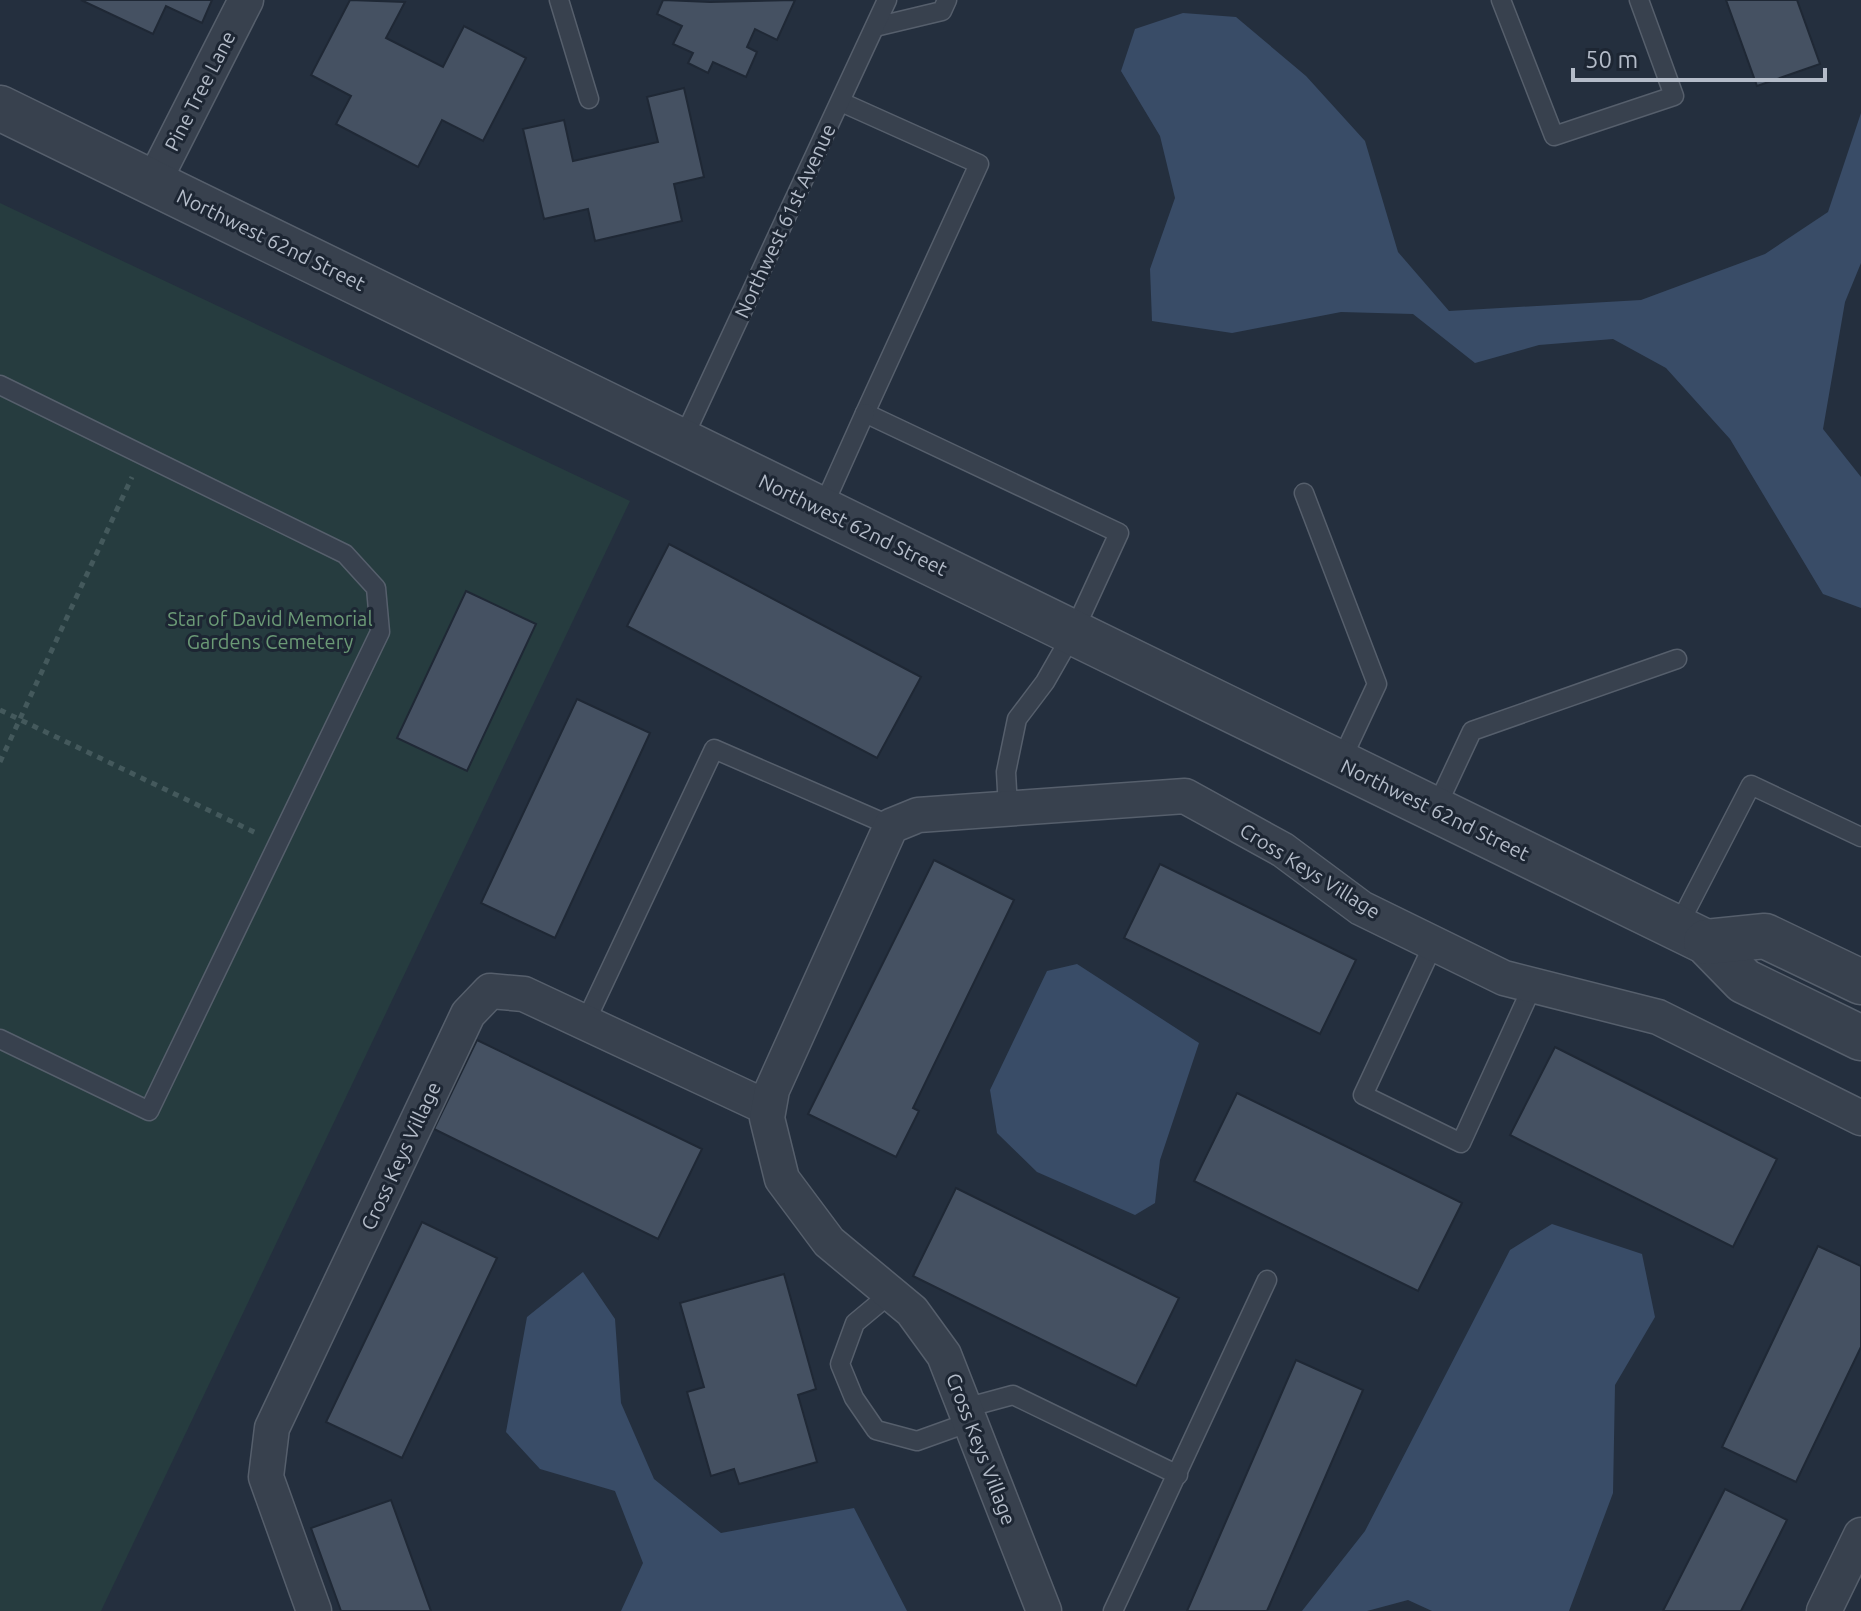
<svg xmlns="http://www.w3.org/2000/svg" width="1861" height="1611" font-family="Ubuntu,sans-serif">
<rect width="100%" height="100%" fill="#242f3e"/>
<polygon fill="#263c3f" points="0,203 630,501 101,1611 0,1611"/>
<g fill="#394c67">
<polygon points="1183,13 1236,17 1306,76 1365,141 1398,252 1449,311 1641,300 1765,254 1828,212 1861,113 1861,263 1845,302 1823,429 1861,477 1861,608 1823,594 1730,439 1666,368 1613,339 1539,345 1475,363 1413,314 1341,312 1232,333 1152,321 1150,269 1175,198 1160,136 1121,71 1135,29"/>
<polygon points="1077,964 1199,1043 1160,1160 1155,1203 1135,1215 1037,1172 997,1133 990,1090 1047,971"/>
<polygon points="1552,1224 1642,1254 1655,1317 1615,1385 1613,1493 1569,1611 1432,1611 1408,1600 1367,1611 1302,1611 1365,1531 1510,1250"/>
<polygon points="583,1272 615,1319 621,1403 654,1479 721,1533 854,1508 907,1611 621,1611 643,1563 615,1491 540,1469 506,1432 527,1317"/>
</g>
<g fill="#455162" stroke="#1f2835" stroke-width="2">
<polygon points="81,0 212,0 202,23 166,6 153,34"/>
<polygon points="350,0 405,2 386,38 443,67 464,26 526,58 483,141 442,120 418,167 336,124 351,96 311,75"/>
<polygon points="663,0 710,2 795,0 777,40 755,29 747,47 757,52 746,77 713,62 708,73 688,63 693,53 673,44 682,26 657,14"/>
<polygon points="1726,0 1797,0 1820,64 1757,86"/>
<polygon points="684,88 704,177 674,184 682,221 595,241 588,209 544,219 523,129 564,120 573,161 658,142 647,97"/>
<polygon points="669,544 921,677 877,758 627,626"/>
<polygon points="466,591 536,624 467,771 397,738"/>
<polygon points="577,699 650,733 555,938 481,903"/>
<polygon points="934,860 1014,900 913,1108 919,1111 896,1157 808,1114"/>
<polygon points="1160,864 1356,960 1320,1034 1124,938"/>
<polygon points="477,1040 702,1149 658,1239 434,1129"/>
<polygon points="1555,1047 1777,1159 1733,1247 1510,1135"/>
<polygon points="1237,1093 1462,1203 1418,1291 1194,1181"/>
<polygon points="956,1188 1179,1298 1136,1386 913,1276"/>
<polygon points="422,1222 497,1258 402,1458 326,1422"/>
<polygon points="1818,1246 1861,1266 1861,1347 1796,1482 1722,1447"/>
<polygon points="784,1274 816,1389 798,1395 817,1462 739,1484 734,1469 711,1476 687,1392 704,1387 680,1303"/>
<polygon points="1296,1360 1363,1390 1267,1611 1187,1611"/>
<polygon points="1725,1489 1787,1520 1741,1611 1663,1611"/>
<polygon points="391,1500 431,1611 341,1611 311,1528"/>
</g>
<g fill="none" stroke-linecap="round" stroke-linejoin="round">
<g stroke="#565f6c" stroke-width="21">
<g id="service">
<polyline points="559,0 589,99"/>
<polyline points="1501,0 1554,136 1674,96 1639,0"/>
<polyline points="875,27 942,11 947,0"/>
<polyline points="841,102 979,164 865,413 1119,533 1073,633 1045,682 1017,719 1006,772 1008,808"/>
<polyline points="0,385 345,554 376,588 380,632 149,1111 0,1039"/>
<polyline points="682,441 887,0"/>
<polyline points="1304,493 1377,684 1340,763"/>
<polyline points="822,509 865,413"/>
<polyline points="1435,810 1472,731 1677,659"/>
<polyline points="1677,928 1751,785 1861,837"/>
<polyline points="1434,943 1363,1095 1461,1143 1533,985"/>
<polyline points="585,1023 714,749 891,826"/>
<polyline points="891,1293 855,1323 840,1364 854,1398 876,1430 917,1441 970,1422"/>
<polyline points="965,1408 1013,1395 1178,1475"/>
<polyline points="1113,1611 1267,1280"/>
</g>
</g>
<g stroke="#565f6c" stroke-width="37">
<g id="minor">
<polyline points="153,183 246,0"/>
<polyline points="314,1611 266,1477 272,1428 468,1014 490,991 524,994 768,1108"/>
<polyline points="1044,1611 944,1355 912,1311 829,1242 782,1179 767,1118 772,1090 891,826 918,815 1185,796 1283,850 1361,908 1504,978 1658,1017 1861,1118"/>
<polyline points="1824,1611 1861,1535"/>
</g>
</g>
<g stroke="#565f6c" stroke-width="47">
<g id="tertiary">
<polyline points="0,108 1706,942 1744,981 1861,1038"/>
<polyline points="1706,942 1765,936 1861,982"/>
</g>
</g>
<g stroke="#44595c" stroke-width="5" stroke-dasharray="6 6" stroke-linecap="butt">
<polyline points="0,710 256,833"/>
<polyline points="0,762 132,477"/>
</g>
<use href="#service" stroke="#38414e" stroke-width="18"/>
<use href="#minor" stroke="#38414e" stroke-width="34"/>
<use href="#tertiary" stroke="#38414e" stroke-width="44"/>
</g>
<g text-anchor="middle" stroke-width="6" stroke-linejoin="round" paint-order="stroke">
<g font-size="20" fill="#b4bcc9" stroke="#1d2633">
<text transform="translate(200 91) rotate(-63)" y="7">Pine Tree Lane</text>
<text transform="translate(785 221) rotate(-65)" y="7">Northwest 61st Avenue</text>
<text transform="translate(271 240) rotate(26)" y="7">Northwest 62nd Street</text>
<text transform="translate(853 525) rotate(26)" y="7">Northwest 62nd Street</text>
<text transform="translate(1435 810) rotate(26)" y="7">Northwest 62nd Street</text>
<text transform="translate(1310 871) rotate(32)" y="7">Cross Keys Village</text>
<text transform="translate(401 1156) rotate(-65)" y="7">Cross Keys Village</text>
<text transform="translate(981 1449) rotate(69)" y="7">Cross Keys Village</text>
</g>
<g font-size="20" fill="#6b9a76" stroke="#1d2633">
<text x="270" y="626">Star of David Memorial<tspan x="270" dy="23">Gardens Cemetery</tspan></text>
</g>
</g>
<path d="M1573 68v12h252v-12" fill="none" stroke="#b4bcc9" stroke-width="4"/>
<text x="1585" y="68" font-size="24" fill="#b4bcc9" stroke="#1d2633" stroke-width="6" paint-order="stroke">50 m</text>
</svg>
